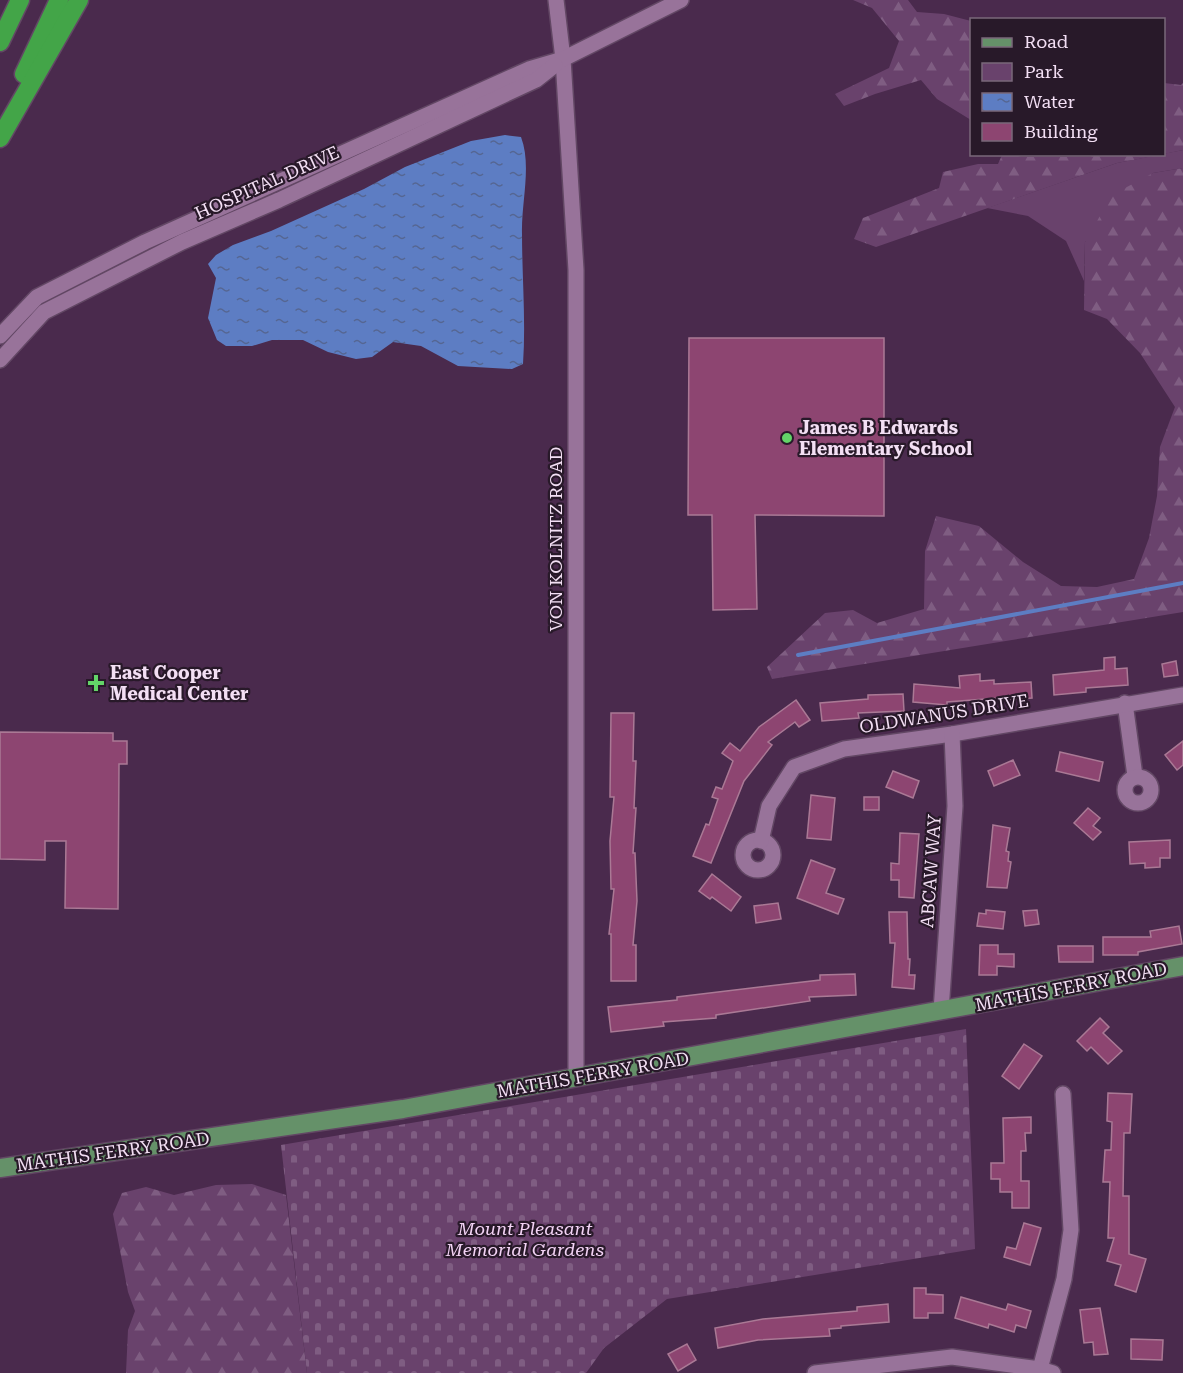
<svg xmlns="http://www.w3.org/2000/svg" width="1183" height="1373" font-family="'Roboto Serif',serif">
<defs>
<pattern id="forest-firs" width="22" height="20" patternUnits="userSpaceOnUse" patternTransform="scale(1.5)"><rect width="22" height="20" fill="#69426c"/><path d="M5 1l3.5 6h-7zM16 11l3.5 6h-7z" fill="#7f5d82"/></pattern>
<pattern id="cemetery-stones" width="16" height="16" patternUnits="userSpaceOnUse" patternTransform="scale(1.5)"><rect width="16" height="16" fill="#69426c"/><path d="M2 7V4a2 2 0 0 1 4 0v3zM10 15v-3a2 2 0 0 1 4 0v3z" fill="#7f5d82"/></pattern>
<pattern id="water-ripples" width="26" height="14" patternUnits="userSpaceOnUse" patternTransform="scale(1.5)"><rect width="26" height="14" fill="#5d7dc3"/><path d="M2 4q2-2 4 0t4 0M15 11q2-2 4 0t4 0" fill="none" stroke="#556692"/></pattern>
</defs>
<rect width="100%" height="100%" fill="#4a2a4d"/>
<polygon fill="#69426c" points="1183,150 1183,168 1153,173 1085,242 1084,281 1066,241 1028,216 987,208 1117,163"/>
<g fill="url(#forest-firs)">
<polygon points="853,0 908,0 917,12 944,14 971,21 971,120 937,99 921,80 875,94 844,106 835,94 889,68 899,41 872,8"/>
<polygon points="1164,83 1181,85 1183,83 1183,150 1164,154"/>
<polygon points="1097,154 1160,155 1117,163 876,247 854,239 863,218 939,188 943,172 978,164 998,164 1002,155 1015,155 1021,157 1090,157"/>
<polygon points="1183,168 1183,612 772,679 767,667 825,613 853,610 877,623 924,609 925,551 936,516 979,526 1023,562 1061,586 1097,587 1134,579 1149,538 1157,496 1160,447 1175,407 1140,353 1107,319 1084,310 1085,242 1112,195 1153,173"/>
<polygon points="252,1184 286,1195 307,1373 126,1373 128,1330 135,1311 128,1292 113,1214 122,1193 146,1187 174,1195 216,1185"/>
</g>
<polygon fill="url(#cemetery-stones)" points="966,1029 975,1249 667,1299 604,1348 586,1373 307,1373 281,1145"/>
<path fill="url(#water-ripples)" d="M505 135 521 137C532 166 521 202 522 234 522 277 526 321 523 364L512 369 458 366 421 346 393 342 372 357 356 359 328 352 303 340H272L252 346H226L217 340 208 318 216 278 208 264 216 255 233 245 271 231 364 189 405 167 471 141Z"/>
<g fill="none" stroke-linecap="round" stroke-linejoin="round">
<polyline stroke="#5d7dc3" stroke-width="4" points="798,655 1183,583"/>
</g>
<g fill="#8d4571" stroke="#aa7995" stroke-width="1.5">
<polygon points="689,338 884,338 884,516 755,515 757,609 713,610 712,515 688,515"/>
<polygon points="1115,657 1115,669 1127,668 1128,685 1086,688 1086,692 1054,695 1053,675 1104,670 1104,658"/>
<polygon points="1176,661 1178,675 1164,677 1162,664"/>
<polygon points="980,674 980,681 994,680 994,684 1031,682 1032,698 1011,699 1011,697 947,702 947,705 913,702 914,684 960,688 959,676"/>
<polygon points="903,694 904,711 858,713 859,718 822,721 820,703 868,699 868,695"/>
<polygon points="796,700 810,720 799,727 795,722 768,742 772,745 744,781 711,863 693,856 706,824 709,825 718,799 712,797 716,787 722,789 733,761 722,753 730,743 740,751 759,727"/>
<polygon points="611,713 634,713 633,761 636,761 634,808 636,808 633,853 635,853 637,901 633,945 636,945 636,981 611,981 611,934 609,934 614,889 611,889 610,841 614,797 610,797"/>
<polygon points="0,732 113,733 113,741 127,741 127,764 119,764 118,909 65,908 66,841 45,841 45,860 0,859"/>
<polygon points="1183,741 1183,765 1177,770 1165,755"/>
<polygon points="1060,752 1103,762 1099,781 1056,771"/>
<polygon points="1013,760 1020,775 994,786 988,771"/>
<polygon points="893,771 919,781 913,798 886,787"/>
<polygon points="811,795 835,798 831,840 807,838"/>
<rect x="864" y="797" width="15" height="13"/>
<polygon points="1088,808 1100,818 1093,826 1101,832 1093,840 1074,823"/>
<polygon points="993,825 1010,828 1006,851 1009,852 1008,861 1011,862 1007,888 987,887"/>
<polygon points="900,833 919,834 914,898 899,897 899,880 891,880 891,863 899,864"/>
<polygon points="1170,840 1170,858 1160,858 1160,867 1145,868 1145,863 1130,864 1129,842"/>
<polygon points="811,860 835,869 826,893 844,899 838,914 797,898"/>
<polygon points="712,874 741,897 731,911 712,897 710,899 699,891"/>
<polygon points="778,903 781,919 756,923 754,906"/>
<polygon points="986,910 1005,912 1003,929 977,926 979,913 986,914"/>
<polygon points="1037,910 1039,924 1025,926 1023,911"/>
<polygon points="889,912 907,912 908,959 910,959 909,975 915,975 914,989 892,987 895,943 890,943"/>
<polygon points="1179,926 1182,944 1138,952 1138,955 1103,955 1103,937 1151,937 1150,931"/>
<polygon points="980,945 998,945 998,954 1014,954 1014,967 997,966 997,975 979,975"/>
<polygon points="1058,946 1093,946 1093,962 1059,962"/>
<polygon points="855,974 856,995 809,997 810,1001 716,1015 716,1018 663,1022 664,1026 611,1032 608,1007 677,1000 677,997 693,995 820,980 820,975"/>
<polygon points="1100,1018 1109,1027 1103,1033 1122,1051 1108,1064 1091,1047 1087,1051 1077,1041"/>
<polygon points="1024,1044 1042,1056 1019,1089 1002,1076"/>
<polygon points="1108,1093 1132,1094 1130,1133 1124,1133 1123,1196 1129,1196 1129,1254 1146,1259 1136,1292 1115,1285 1121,1265 1107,1261 1114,1238 1108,1238 1110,1182 1103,1182 1105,1150 1111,1150 1112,1122 1107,1121"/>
<polygon points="1031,1117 1031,1133 1025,1133 1026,1151 1021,1151 1021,1181 1029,1181 1029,1208 1012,1208 1012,1192 1000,1192 1000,1179 991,1179 991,1163 1004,1163 1003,1118"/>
<polygon points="1024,1223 1041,1228 1030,1265 1004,1257 1007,1247 1016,1249"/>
<polygon points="914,1288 926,1288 926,1294 943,1295 943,1313 928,1313 928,1318 914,1318"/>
<polygon points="961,1297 1006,1310 1008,1304 1031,1311 1026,1328 1016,1325 1014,1332 989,1324 988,1328 955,1318"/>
<polygon points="888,1304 889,1322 841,1326 841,1328 829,1329 830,1336 758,1340 718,1348 715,1328 763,1319 857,1311 857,1307"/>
<polygon points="1100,1308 1108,1354 1094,1355 1093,1342 1084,1343 1080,1310"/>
<polygon points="1131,1339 1163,1340 1162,1360 1131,1359"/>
<polygon points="687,1344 696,1360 678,1371 668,1354"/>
</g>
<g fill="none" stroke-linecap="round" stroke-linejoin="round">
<g stroke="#624764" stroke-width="18">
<g id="minor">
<polyline points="556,0 563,59 576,270 576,1078"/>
<polyline points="0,336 37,297 145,242 529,69 563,59 681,0"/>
<polyline points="0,360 44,312 182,242 279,200 536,80 555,65"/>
<polyline points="1125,703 1135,776"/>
<circle cx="1138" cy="790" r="13"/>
<circle cx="758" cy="855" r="15"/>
<polyline points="761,841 769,806 794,767 844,749 952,734 1183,695"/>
<polyline points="941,1011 955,806 952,734"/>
<polyline points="1040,1369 1064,1279 1071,1230 1063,1094"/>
<polyline points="815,1373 952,1357 1040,1369 1053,1373"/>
</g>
</g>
<g stroke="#624764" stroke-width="21">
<polyline id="major" points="0,1168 403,1109 1183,966"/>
</g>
<g stroke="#624764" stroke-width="21">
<g id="highway">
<polyline points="0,42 20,0"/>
<polyline points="24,74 59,0"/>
<polyline points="0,138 79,0"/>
</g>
</g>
<use href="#minor" stroke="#98739a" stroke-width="15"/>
<use href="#major" stroke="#659169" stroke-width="18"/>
<use href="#highway" stroke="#43a548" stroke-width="18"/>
</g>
<g fill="#63d468" stroke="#281929" stroke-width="2">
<circle cx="787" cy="438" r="6"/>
<path d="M93 674h6v6h6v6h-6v6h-6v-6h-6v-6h6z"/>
</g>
<g text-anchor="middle" stroke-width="4.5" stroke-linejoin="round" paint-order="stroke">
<g font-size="18" fill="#f3dff4" stroke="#281929">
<text transform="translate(267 183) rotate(-24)" y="6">HOSPITAL DRIVE</text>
<text transform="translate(556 539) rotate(-90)" y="6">VON KOLNITZ ROAD</text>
<text transform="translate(944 714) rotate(-9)" y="6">OLDWANUS DRIVE</text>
<text transform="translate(931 871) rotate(-86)" y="6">ABCAW WAY</text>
<text transform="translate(1071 987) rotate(-11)" y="6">MATHIS FERRY ROAD</text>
<text transform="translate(593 1075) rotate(-10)" y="6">MATHIS FERRY ROAD</text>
<text transform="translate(113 1152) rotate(-8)" y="6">MATHIS FERRY ROAD</text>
</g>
<g font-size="18" font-weight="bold" fill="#f3dff4" stroke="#281929" text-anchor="start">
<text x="799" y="434">James B Edwards<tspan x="799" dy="21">Elementary School</tspan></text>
<text x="110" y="679">East Cooper<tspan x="110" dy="21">Medical Center</tspan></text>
</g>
<g font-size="18" font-style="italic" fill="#f3d3f5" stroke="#281929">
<text x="525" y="1235">Mount Pleasant<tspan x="525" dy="21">Memorial Gardens</tspan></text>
</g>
</g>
<rect x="970" y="18" width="195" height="138" fill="#281929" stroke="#79687a" stroke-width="1.5"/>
<rect x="982" y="38" width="30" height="9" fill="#659169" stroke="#79687a" stroke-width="1.5"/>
<text x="1024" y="48" font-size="18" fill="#f3dff4">Road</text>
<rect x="982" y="63" width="30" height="18" fill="#69426c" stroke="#79687a" stroke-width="1.5"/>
<text x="1024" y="78" font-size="18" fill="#f3dff4">Park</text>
<rect x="982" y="93" width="30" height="18" fill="url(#water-ripples)" stroke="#79687a" stroke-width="1.5"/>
<text x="1024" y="108" font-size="18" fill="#f3dff4">Water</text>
<rect x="982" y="123" width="30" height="18" fill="#8d4571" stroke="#79687a" stroke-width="1.5"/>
<text x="1024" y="138" font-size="18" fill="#f3dff4">Building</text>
</svg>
